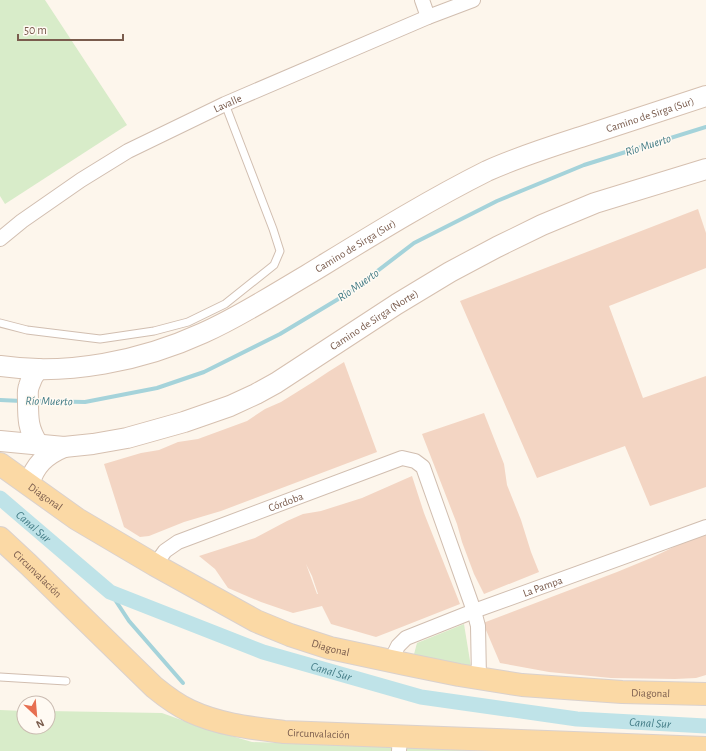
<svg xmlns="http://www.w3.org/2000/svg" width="706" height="751" font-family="'Alegreya Sans',sans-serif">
<rect width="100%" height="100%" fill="#fdf6ec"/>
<g fill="#d8ecc9">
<polygon points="0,0 45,0 127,125 5,204 0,196"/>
<polygon points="464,624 471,667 413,658 417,643"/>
<polygon points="0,710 24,711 24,727 48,727 48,711 162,713 198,726 252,742 499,751 0,751"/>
</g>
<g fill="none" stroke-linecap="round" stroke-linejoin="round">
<g stroke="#a5d3da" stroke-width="4">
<polyline points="0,400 22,401"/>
<polyline points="33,401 85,402 157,388 204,372 280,334 350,292 414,243 497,201 584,165 706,127"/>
<polyline points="110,592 129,621 183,683"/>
</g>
<path stroke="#bfe3e8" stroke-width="15" id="s1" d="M0 498 110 592 263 652 421 697 577 719 706 726"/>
</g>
<g fill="#f3d5c3" fill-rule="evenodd">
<polygon points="698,209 706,233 706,268 609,306 643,398 706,376 706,487 650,506 625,446 537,478 460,301"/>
<polygon points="344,362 377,452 221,511 184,522 149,536 140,537 124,527 104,464 141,453 159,450 178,442 198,439 247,421 265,409 281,402 313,382 328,372"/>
<polygon points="484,413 504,464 507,485 521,520 531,552 539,572 484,594 474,574 462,542 457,524 422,434"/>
<path d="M412 476 424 513 460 604 389 632 376 637 331 624 322 606 293 613 261 602 228 588 215 569 199 556 255 538 287 521 303 514 321 511 362 498ZM306 564 312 576 318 594H317Z"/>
<polygon points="706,535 706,675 696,678 675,679 611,678 549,672 500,663 483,623 617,572 651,558 682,543"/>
</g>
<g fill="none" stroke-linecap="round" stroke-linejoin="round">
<g stroke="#d1beb0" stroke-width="9">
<g id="service">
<polyline points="0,323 27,330 100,339 154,331 188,322 225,304 274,265 280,251 273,229 225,104"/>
<polyline points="0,677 66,681"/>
</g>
</g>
<g stroke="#d1beb0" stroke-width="16">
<g id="minor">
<polyline points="422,0 428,17"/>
<path id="s2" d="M0 239 22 221 81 180 128 151 225 104 428 17 473 0"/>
<path id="s3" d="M155 565 165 551 178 542 402 458 415 461 423 467 474 611 478 626 479 678"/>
<path id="s4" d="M391 660 398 646 406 638 474 611 706 527"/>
<polyline points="399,751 400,736"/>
</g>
</g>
<g stroke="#d6c0b0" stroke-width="22">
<g id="secondary">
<path id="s5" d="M0 366C67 376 142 361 203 333 239 317 273 295 307 275 366 239 425 202 487 171 518 157 550 147 581 137 623 123 664 110 706 96"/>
<path id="s6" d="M0 441 64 447 93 444 127 438 184 422 230 406 256 394 276 383 397 304 450 272 497 247 542 225 595 203 706 169"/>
<path d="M38 444C28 429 28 419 28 401 28 396 27 391 29 386 31 379 34 374 38 369"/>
<path d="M29 484C35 465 45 455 64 447"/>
</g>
</g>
<g stroke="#dad1cd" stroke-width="24">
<g id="primary">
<path id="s7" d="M0 464 77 519 155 565 256 621 290 635 330 648 405 664 459 675 522 685 622 692 706 694"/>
<path id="s8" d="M0 538 29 565 154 687C165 696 177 705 190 711 220 725 252 728 284 732L706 748"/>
</g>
</g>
<use href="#service" stroke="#fff" stroke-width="7"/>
<use href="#minor" stroke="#fff" stroke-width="14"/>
<use href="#secondary" stroke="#fff" stroke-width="20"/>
<use href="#primary" stroke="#fbd9a5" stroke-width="22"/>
</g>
<g text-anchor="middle" stroke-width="3" stroke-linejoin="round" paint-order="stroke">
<g font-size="11" fill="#7a5c4d" stroke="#fffaf3">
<text dy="4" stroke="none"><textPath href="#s2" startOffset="266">Lavalle</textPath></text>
<text dy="4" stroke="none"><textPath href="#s5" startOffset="708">Camino de Sirga (Sur)</textPath></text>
<text dy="4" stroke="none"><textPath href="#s5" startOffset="384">Camino de Sirga (Sur)</textPath></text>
<text dy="4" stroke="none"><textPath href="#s6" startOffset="404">Camino de Sirga (Norte)</textPath></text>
<text dy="4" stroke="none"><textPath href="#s7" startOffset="56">Diagonal</textPath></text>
<text dy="4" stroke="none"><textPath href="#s3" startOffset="148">Córdoba</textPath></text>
<text dy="4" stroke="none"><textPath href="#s8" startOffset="52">Circunvalación</textPath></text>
<text dy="4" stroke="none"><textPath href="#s4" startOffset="173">La Pampa</textPath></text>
<text dy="4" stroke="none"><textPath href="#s7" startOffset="380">Diagonal</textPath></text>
<text dy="4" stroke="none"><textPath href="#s7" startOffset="704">Diagonal</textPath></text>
<text dy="4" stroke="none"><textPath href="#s8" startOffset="389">Circunvalación</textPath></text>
</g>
<g font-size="12" font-style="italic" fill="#437c86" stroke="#fffaf3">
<text transform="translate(648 145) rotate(-18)" y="4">Río Muerto</text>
<text transform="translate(358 285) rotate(-35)" y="4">Río Muerto</text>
<text transform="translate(49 401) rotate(1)" y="4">Río Muerto</text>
<text dy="4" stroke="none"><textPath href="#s1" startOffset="44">Canal Sur</textPath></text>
<text dy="4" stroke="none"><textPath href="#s1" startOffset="380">Canal Sur</textPath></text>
<text dy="4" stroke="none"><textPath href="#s1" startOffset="704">Canal Sur</textPath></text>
</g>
</g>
<g transform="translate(36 715) rotate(154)"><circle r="19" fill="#fffaf3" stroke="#cabbb1"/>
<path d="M0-3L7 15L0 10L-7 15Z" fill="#e76f51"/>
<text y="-6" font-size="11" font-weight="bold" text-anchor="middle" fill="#7a5c4d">N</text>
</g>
<path d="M18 34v6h105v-6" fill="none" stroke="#7a5c4d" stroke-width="2"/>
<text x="24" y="34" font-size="12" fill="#7a5c4d" stroke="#fffaf3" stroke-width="3" paint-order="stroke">50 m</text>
</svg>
